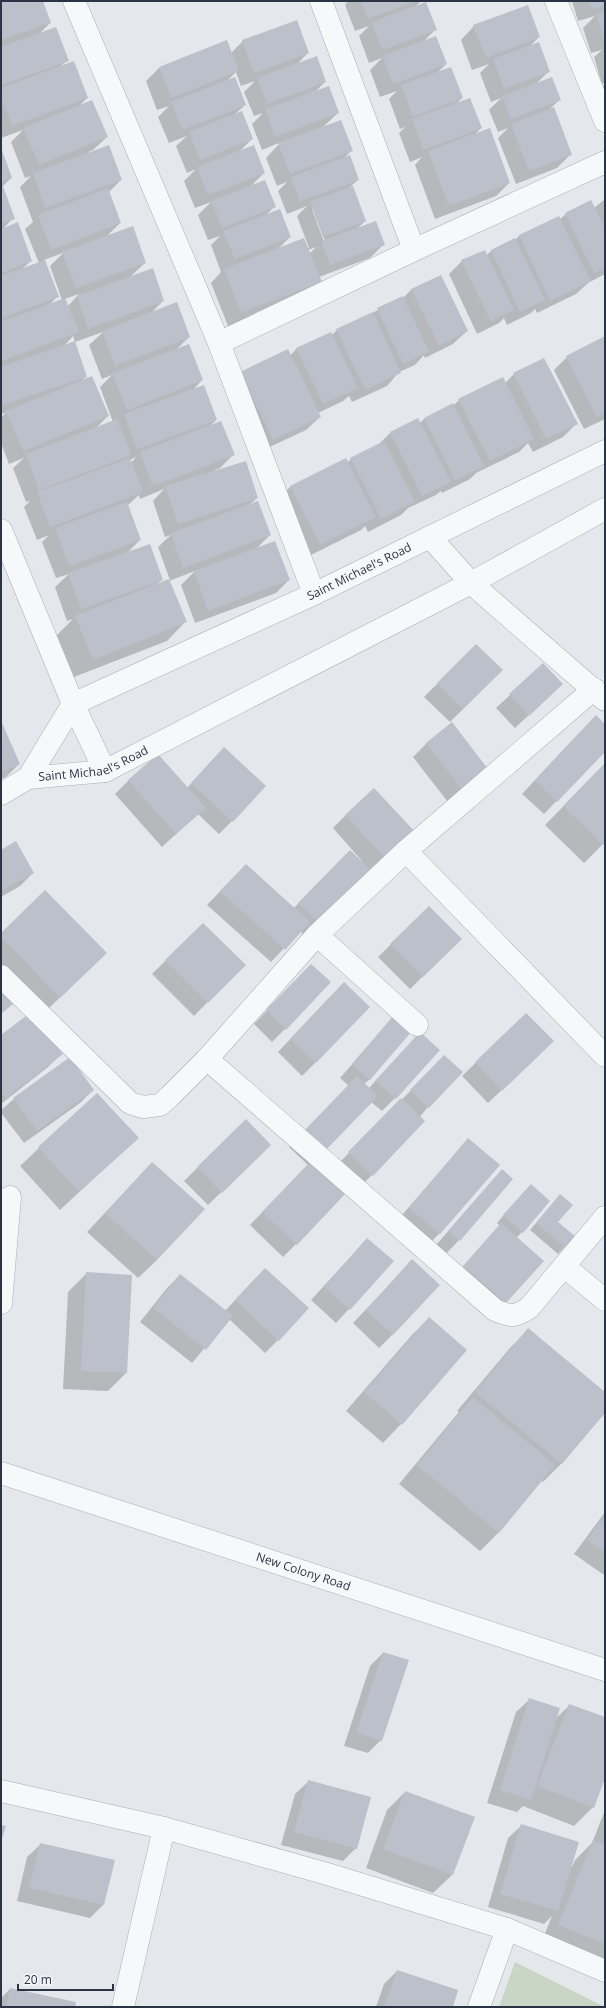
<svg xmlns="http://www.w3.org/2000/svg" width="606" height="2008" font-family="'Open Sans',sans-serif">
<rect width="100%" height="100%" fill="#e4e7ec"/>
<polygon fill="#c9d6c5" points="515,1962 605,2007 499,2007"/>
<g fill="#0003" fill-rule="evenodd">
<path d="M1 1H42L50 23 39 34 68 60 61 66 87 98 78 107 107 137 93 150 88 152V154L121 180 108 193 120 223 105 238 145 263 130 277 163 301 151 313 189 337 176 350 202 380 193 390 216 420 209 427 233 455 220 468 213 471 214 472 257 498 248 506 270 535 256 549 289 580 276 593 195 623 181 585 195 571 169 581 185 622 167 641 74 677 57 635 73 619 67 621 55 587 69 574 56 578 42 542 49 535 37 540 24 507 30 501 26 502 13 468 24 458 9 464 1 443V417L6 413 1 414V149L11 178 2 187 13 218 3 229 31 261 22 269 39 263 25 229 33 222 20 187 31 176 25 178 11 142 23 130 1 138ZM63 253 50 266 62 300 49 305 57 297 44 260ZM79 294 68 306 65 299ZM103 332 89 345 102 379 112 375 100 387 113 422 95 429 108 416 80 382 86 377 64 346 73 336 75 342ZM136 457 131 463 130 460ZM164 489 153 501 165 537 171 535 158 547 170 580 156 585 162 579 127 553 140 540 127 506 139 495 140 499Z"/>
<polygon points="348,1 421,1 415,7 435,30 424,41 446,64 437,73 462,98 456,104 481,128 474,135 509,183 496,196 435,219 415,165 422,157 410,162 399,133 405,127 400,129 389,99 397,91 380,97 370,70 382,58 369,63 359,36 369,26 355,31 345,5"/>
<polygon points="572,1 605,1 605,83 602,84 594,57 602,50 591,53 583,28 595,16 578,21"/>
<polygon points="474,26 539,37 529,47 549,71 537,83 559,100 549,110 571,154 557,168 516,184 498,138 508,128 498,132 489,110 501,98 491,102 480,73 489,64 472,70 461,40"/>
<path d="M243 41 308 53 297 64 325 82 315 92 338 113 322 128 352 150 343 159 358 180 348 189 365 221 357 229 383 245 370 258 319 277 321 281 307 295 228 326 211 283 221 272 211 245 220 236 208 240 198 215 211 202 195 208 184 181 196 169 187 173 176 146 187 136 169 143 158 117 169 106 157 110 146 81 159 68 231 53ZM236 72 241 86 255 81 244 92 254 116 263 113 252 124 262 150 281 142 266 158 277 186 287 182 278 191 287 214 307 206 297 216 309 248 278 249 290 237 265 216 275 206 251 186 264 173 240 151 252 139 234 115 245 105 226 82ZM312 209H314L325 242H324ZM316 247 309 254 308 250Z"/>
<polygon points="605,84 605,119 597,93"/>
<polygon points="605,199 605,274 588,283 576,294 537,313 535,309 531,313 507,325 504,318 499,323 477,334 449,274 462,261 487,255 491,251 515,240 519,236 559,217 560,219 566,214 594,208"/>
<polygon points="412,289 467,331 453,344 425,358 424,355 415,365 399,372 387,386 352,402 349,396 343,401 318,413 320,417 306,430 259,452 227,386 290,356 296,349 331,333 332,335 337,330 403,298"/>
<polygon points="605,337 605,419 584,429 554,370 567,357"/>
<polygon points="514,374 576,424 563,437 533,452 528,443 519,452 476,473 470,479 442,493 441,491 436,495 408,508 401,515 368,532 365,526 361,530 307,557 277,500 291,486 347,463 351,459 378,445 390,433 418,419 420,423 424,419 452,405 453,406 459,400 505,383"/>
<polygon points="476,645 502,670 450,722 424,697"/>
<polygon points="543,664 562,684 515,728 496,708"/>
<polygon points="452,724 490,773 451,806 413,757 426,744"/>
<polygon points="1,725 19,764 6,777 1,779"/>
<polygon points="605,725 605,750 544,814 522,794 582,730"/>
<polygon points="211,762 232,821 219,834 198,814 162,847 115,794 129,780 187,788"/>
<polygon points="605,764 605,842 584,863 545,825"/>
<polygon points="346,815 416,835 307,938 300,931 271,962 207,905 233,878 294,908 350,851 361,862 362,861 333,828"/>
<polygon points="1,851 33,873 20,886 1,897"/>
<polygon points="429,907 461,939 410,989 378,957"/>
<polygon points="203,924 244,965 194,1016 152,974"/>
<polygon points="1,934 87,971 41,1016 1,975"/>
<polygon points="298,978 285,1029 272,1042 254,1024"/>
<polygon points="330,997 316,1062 302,1076 278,1052"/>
<polygon points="526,1014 539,1055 488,1103 462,1076"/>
<polygon points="394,1017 370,1079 364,1084 369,1088 420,1033 395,1098 382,1111 371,1102 322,1153 296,1244 283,1257 250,1225 308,1165 289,1147 349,1086 340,1078"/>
<polygon points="1,1037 61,1054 48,1067 1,1104"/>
<polygon points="431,1070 428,1107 372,1175 359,1188 336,1166"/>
<polygon points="93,1090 80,1103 24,1143 2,1114 1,1115 1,1110 14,1099"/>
<polygon points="246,1120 270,1145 208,1205 184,1181"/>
<polygon points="137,1138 60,1210 20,1166 39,1148"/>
<polygon points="468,1139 440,1233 426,1247 396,1222"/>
<polygon points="152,1163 157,1260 138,1278 87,1232"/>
<polygon points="502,1171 459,1240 446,1254 436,1245"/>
<polygon points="524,1192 522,1232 516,1238 543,1261 505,1303 451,1280 500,1226 497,1223"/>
<polygon points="554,1202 556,1223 574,1237 558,1254 530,1230"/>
<polygon points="367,1239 349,1309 336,1323 311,1300"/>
<polygon points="412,1261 393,1334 379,1348 353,1323"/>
<polygon points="87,1273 126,1373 108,1391 63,1389 68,1292"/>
<polygon points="180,1275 225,1311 252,1282 278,1340 265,1353 229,1319 192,1363 140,1322 167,1288"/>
<polygon points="429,1318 466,1350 401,1424 383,1443 346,1411 411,1336"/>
<polygon points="528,1330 605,1393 605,1411 561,1464 543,1482 541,1480 499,1532 480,1551 399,1484 459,1412 457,1411 510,1348"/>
<polygon points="605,1512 605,1575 604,1575 574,1554"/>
<polygon points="383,1653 381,1740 368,1753 344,1746 370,1666"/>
<polygon points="530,1699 556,1718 570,1705 605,1718 605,1775 593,1807 574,1826 523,1806 517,1812 487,1803 516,1712"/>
<polygon points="309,1781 356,1848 343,1861 281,1845 295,1794"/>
<polygon points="405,1792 452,1875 433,1893 366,1868 387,1810"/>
<polygon points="605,1810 605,1967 541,1943 552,1916 544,1924 488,1907 508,1838 522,1825 572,1867 575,1860 592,1843"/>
<polygon points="41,1844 113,1861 103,1905 90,1918 17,1901 27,1857"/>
<polygon points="397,1971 452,2007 376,2007 384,1984"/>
<polygon points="10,1989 74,2007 1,2007 1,1998"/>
</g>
<g fill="#bbc0ca">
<polygon points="2,1 43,1 51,23 1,40"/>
<polygon points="361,1 416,1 368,19"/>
<polygon points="589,1 605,1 605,5 592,9"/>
<polygon points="426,2 437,30 382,50 372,22"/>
<polygon points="528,5 540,37 486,58 473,25"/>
<polygon points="605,11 605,43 596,14"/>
<polygon points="297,20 309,53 254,73 242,40"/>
<polygon points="56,27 69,61 1,85 1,47"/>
<polygon points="436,36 447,64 393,84 382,56"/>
<polygon points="227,40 239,71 171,98 159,67"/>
<polygon points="539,42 550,72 504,89 493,59"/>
<polygon points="317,56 326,82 267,104 257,78"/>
<polygon points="74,61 88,98 12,126 1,96 1,88"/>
<polygon points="451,67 463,98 413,117 401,85"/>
<polygon points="235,77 246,105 182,130 171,102"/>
<polygon points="552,77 561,100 511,119 502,96"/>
<polygon points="329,86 339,113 275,137 265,109"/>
<polygon points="470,98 482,128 423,150 412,119"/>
<polygon points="92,100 108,137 39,165 23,128"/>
<polygon points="554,107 572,155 529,171 511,124"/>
<polygon points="242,111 253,139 200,160 189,132"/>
<polygon points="341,120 353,151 290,174 278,143"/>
<polygon points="490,128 510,183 449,206 428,151"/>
<polygon points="109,145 122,180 45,208 33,173"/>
<polygon points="254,145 265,173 208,195 197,167"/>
<polygon points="1,147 12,178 1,182"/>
<polygon points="350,155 359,180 300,201 291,177"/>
<polygon points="265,180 276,207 222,228 211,201"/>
<polygon points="3,186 15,219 1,223 1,187"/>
<polygon points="353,186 366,221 323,237 310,202"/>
<polygon points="108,188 121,223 51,250 38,215"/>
<polygon points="591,200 605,228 605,268 594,273 565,213"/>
<polygon points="280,209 291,237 235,259 223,231"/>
<polygon points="559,216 591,281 550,301 519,235"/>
<polygon points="376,221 385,245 330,265 321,241"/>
<polygon points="18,222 32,261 1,273 1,229"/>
<polygon points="133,226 146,263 76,288 62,252"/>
<polygon points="304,238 322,282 241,313 224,269"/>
<polygon points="515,238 545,300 520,312 491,250"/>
<polygon points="485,250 514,310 491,321 461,260"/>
<polygon points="45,260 59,297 1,318 1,276"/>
<polygon points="153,268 164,301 88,329 77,296"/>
<polygon points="441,275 468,331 439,346 411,289"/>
<polygon points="403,296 429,352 403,364 377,308"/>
<polygon points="65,298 79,332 1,361 1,322"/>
<polygon points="177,302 190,337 115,366 102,331"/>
<polygon points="373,312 401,373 365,390 336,329"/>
<polygon points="331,332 358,388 323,404 296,348"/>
<polygon points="605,336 605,413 597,417 566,356"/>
<polygon points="75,341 87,377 3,405 1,400 1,367"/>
<polygon points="189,344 203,380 127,410 112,373"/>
<polygon points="288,349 321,417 273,440 240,372"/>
<polygon points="544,358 578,424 546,439 513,373"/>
<polygon points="92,376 109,416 23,451 6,411"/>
<polygon points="503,377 534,439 490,461 458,399"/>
<polygon points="204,385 217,420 137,449 124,414"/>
<polygon points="453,403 484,466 455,480 424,418"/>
<polygon points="418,418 451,482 422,496 390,432"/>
<polygon points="117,419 131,455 39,490 26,454"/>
<polygon points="221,421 235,455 153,486 140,452"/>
<polygon points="384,441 415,502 381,519 350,458"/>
<polygon points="130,458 143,492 50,527 37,492"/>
<polygon points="346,458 376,517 320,545 290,486"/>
<polygon points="246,461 258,498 178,524 165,486"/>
<polygon points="258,501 271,535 183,568 171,533"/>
<polygon points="127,502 141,540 69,566 55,528"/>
<polygon points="275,541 290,580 208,611 194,571"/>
<polygon points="150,544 163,580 81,609 68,573"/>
<polygon points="169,579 187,622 93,660 75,616"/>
<polygon points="476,644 503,670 463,709 437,683"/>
<polygon points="543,663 563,684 529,716 509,694"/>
<polygon points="596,715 605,724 605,752 557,802 535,780"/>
<polygon points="452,722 491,773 465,793 426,743"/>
<polygon points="2,723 20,764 1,772 1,724"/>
<polygon points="224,747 266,786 233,822 191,783"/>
<polygon points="158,754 206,808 176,834 128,780"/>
<polygon points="605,763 605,843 603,845 563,806"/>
<polygon points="374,788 418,835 389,862 345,815"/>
<polygon points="16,841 34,873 1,891 1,850"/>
<polygon points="350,850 373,872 321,925 298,903"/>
<polygon points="246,864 310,922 285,950 220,891"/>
<polygon points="45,890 107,953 60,998 1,937 1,933"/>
<polygon points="429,906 462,939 423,977 390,944"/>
<polygon points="203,923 246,965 208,1003 165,960"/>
<polygon points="311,964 331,982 286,1030 266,1010"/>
<polygon points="344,982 370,1007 316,1063 290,1039"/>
<polygon points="1,991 13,1004 1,1014"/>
<polygon points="30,1013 63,1054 6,1098 1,1092 1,1035"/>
<polygon points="526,1013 554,1041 502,1091 475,1062"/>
<polygon points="394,1015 412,1031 370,1080 352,1064"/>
<polygon points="420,1032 440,1050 396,1099 375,1081"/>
<polygon points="444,1055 463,1072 429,1108 410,1090"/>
<polygon points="70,1057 94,1090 37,1131 13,1098"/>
<polygon points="357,1076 378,1096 323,1153 302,1133"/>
<polygon points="97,1093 139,1138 79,1192 38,1147"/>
<polygon points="401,1098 425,1121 373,1176 348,1152"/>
<polygon points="246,1119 271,1145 222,1193 197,1167"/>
<polygon points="468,1138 500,1165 440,1234 409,1208"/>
<polygon points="311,1161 345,1194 297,1245 262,1212"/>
<polygon points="152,1162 205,1209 157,1260 105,1213"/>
<polygon points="502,1169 513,1179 460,1241 448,1231"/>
<polygon points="531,1184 550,1201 523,1233 503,1215"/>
<polygon points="560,1194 573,1205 558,1222 576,1237 566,1248 536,1223"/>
<polygon points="501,1223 544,1261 506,1303 463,1266"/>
<polygon points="367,1238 394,1261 350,1310 324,1287"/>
<polygon points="412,1259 440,1285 393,1335 366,1310"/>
<polygon points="265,1268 309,1308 279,1341 235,1300"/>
<polygon points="86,1272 132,1275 127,1373 81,1371"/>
<polygon points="180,1274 233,1316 206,1350 153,1308"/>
<polygon points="429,1317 467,1350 402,1425 364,1392"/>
<polygon points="528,1328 605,1392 605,1413 562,1464 475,1392"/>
<polygon points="473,1397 555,1465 499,1533 417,1465"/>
<polygon points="605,1515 605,1553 587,1540"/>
<polygon points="383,1652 409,1660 382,1741 356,1732"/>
<polygon points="529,1698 560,1708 531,1800 500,1790"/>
<polygon points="569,1704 605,1717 605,1778 594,1808 537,1786"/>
<polygon points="308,1780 371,1797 357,1849 294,1832"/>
<polygon points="405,1791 475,1817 453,1875 383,1849"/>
<polygon points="521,1824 579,1842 558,1911 500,1894"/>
<polygon points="1,1825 6,1826 1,1842"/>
<polygon points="593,1840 605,1845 605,1944 558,1925"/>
<polygon points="40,1843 115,1860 104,1905 29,1888"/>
<polygon points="397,1970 458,1990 453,2007 384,2007"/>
<polygon points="10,1988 76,2002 75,2007 6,2007"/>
</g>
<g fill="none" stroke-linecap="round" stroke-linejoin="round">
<g stroke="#a9aeb7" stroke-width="23">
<g id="minor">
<polyline points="74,1 219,343 314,594"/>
<polyline points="321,1 414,250"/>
<polyline points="556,1 605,121"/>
<polyline points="219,343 414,250 605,162"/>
<polyline points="1,530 73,704 105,771"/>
<polyline points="430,537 471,583 605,700"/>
<path id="s1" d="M28 778 73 704 314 594 605 451"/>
<path id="s2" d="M1 794 28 778 105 771 471 583 605 509"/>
<polyline points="406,851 605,1056"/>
<polyline points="317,935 417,1025"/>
<polyline points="1,976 130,1103 143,1107 160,1105 169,1097 207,1059 317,935 406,851 594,689"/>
<path d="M207 1059 495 1310C511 1317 515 1317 529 1308L605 1217"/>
<polyline points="564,1266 605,1300"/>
<polyline points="1,1303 10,1197"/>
<path id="s3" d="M1 1473 605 1670"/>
<polyline points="1,1791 164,1828 324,1873 507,1929 605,1971"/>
<polyline points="123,2007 164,1828"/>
<polyline points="479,2007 507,1929"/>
</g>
</g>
<use href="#minor" stroke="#f7f8fa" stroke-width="22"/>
</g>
<g text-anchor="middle" stroke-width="3.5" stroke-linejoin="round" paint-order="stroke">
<g font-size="12" fill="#2b3445" stroke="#f4f6f9">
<text dy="4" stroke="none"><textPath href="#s1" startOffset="402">Saint Michael's Road</textPath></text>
<text dy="4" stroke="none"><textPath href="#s2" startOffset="99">Saint Michael's Road</textPath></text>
<text dy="4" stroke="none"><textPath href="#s3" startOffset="318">New Colony Road</textPath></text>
</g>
</g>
<rect width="606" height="2008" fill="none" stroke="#2b3445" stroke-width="4"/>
<path d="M18 1984v6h95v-6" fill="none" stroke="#2b3445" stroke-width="2"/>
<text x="24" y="1984" font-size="12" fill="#2b3445" stroke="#f4f6f9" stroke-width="3" paint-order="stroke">20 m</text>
</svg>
